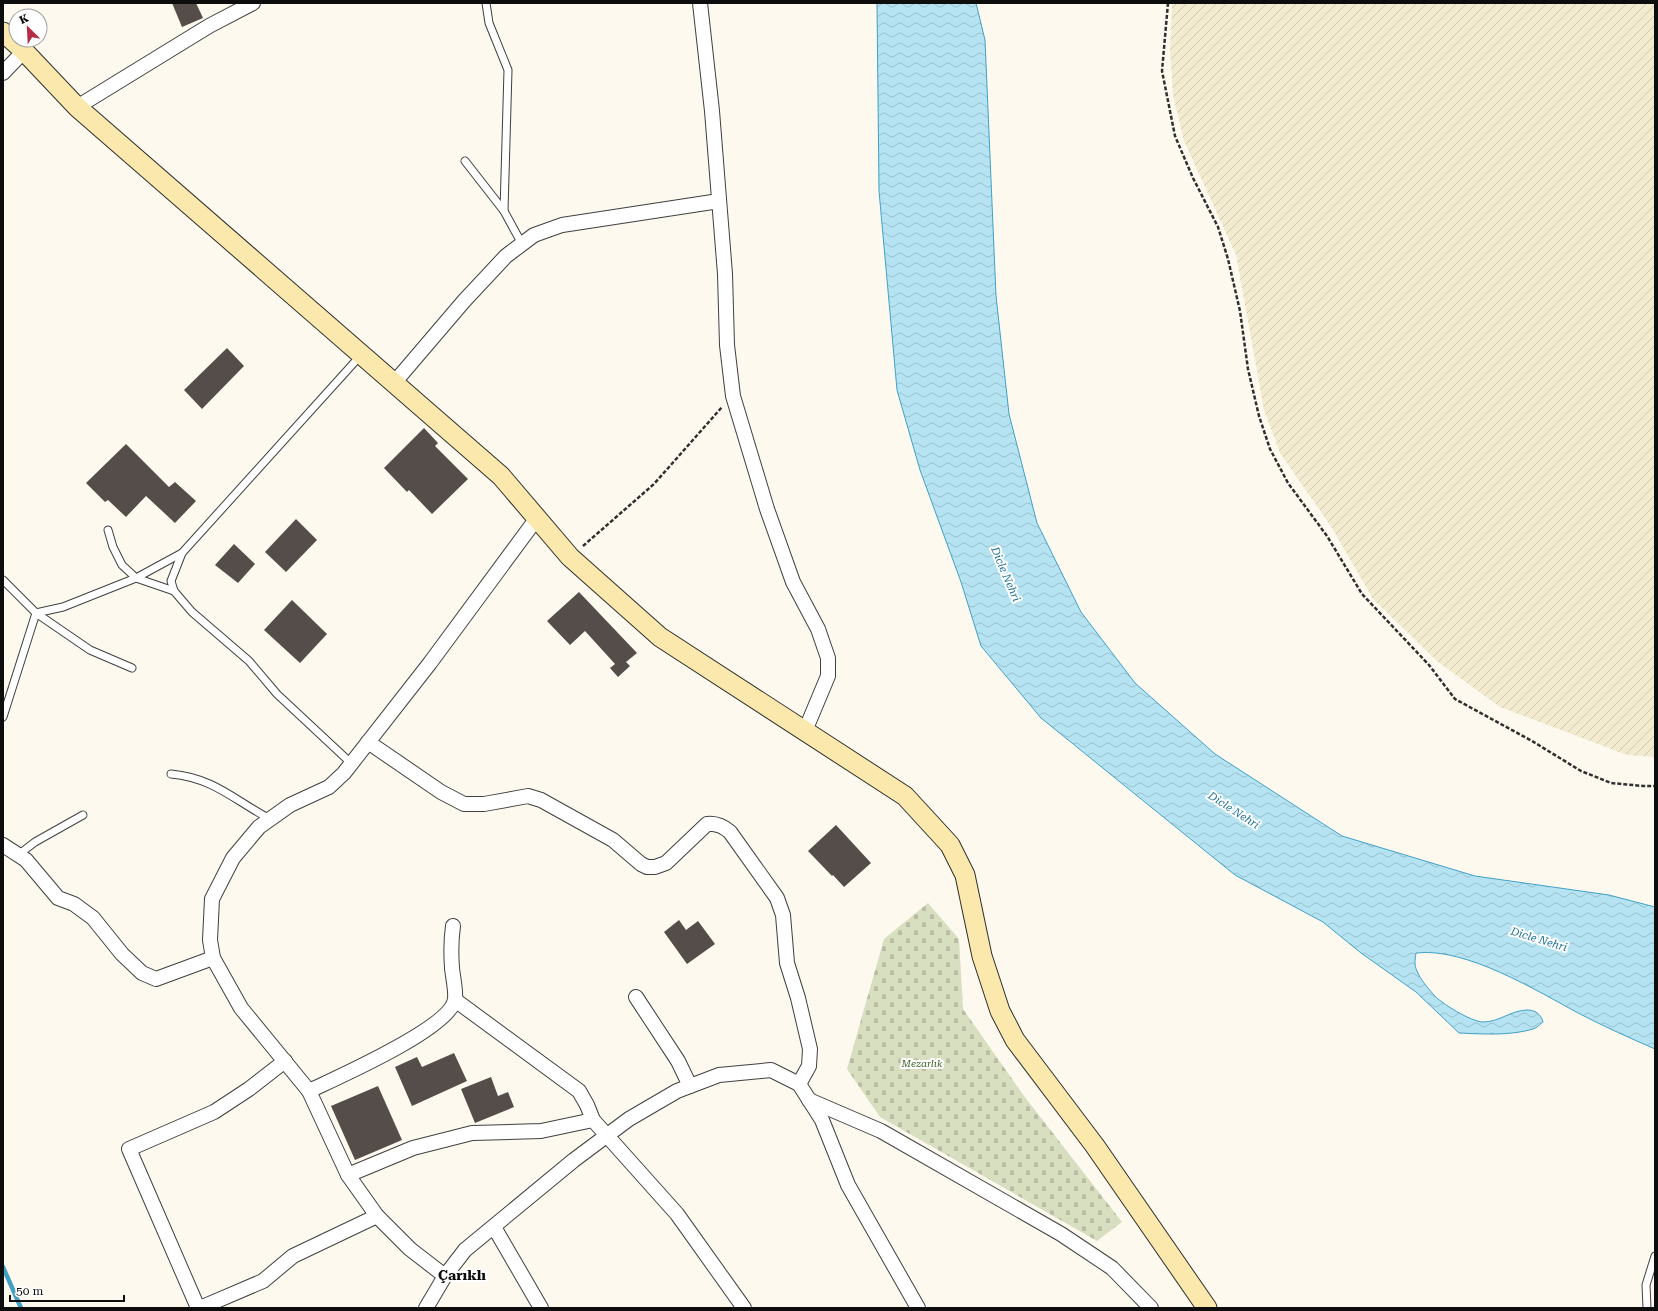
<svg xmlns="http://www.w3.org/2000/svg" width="1658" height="1311" font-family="'Roboto Serif',serif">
<defs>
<pattern id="farmland-furrows" width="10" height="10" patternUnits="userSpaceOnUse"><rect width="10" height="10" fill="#f2ebcf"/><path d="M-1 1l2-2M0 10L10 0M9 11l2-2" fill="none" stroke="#cec8b1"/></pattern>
<pattern id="cemetery-stones" width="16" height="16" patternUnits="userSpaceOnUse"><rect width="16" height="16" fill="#d8dec0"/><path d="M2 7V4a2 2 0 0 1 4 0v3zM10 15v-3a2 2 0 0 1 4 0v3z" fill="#b8bda4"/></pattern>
<pattern id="water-waves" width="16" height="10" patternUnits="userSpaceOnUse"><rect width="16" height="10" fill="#b5e3f2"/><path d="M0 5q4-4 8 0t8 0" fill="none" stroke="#9ac2ce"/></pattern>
</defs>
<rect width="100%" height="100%" fill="#fef9ee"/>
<polygon fill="url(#farmland-furrows)" points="1172,3 1655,3 1655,757 1627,755 1500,707 1438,662 1373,599 1332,528 1280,453 1264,410 1236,255 1184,141 1173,95 1170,50"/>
<polygon fill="url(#cemetery-stones)" points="928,903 959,939 963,1009 1024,1096 1122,1222 1097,1241 880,1117 847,1069 884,939"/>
<path fill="url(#water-waves)" stroke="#40a1c5" d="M877 3H976L985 40 996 296 1009 414 1037 523 1081 612 1135 683 1215 754 1342 836 1475 876 1609 895 1655 907V1049C1630 1038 1605 1027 1580 1014 1537 991 1466 947 1416 953 1415 960 1414 965 1417 971 1420 979 1428 988 1433 994 1440 1003 1472 1022 1483 1022 1499 1022 1512 1010 1527 1010 1535 1010 1541 1014 1543 1022 1540 1024 1537 1028 1533 1029 1510 1036 1482 1034 1459 1033L1416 992 1361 953 1323 922 1235 875 1041 718 981 646 961 582 920 470 897 390 879 191Z"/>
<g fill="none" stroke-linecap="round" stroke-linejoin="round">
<polyline stroke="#40a1c5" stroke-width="4.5" points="3,1267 21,1308"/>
</g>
<g fill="#554d4a">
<polygon points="172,3 196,3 203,18 182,27"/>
<polygon points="227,348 244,366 202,409 184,390"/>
<polygon points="424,428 438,443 435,446 468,479 432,514 409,490 407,492 384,468"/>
<polygon points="126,444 169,487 175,482 196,501 175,523 146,496 126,517 108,500 105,502 86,483"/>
<polygon points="296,519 317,540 286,572 265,552"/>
<polygon points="234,544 255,564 238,583 215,565"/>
<polygon points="579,592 637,653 626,662 630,666 618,677 610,668 615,664 585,631 570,645 547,621"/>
<polygon points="292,600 327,634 300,663 264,630"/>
<polygon points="836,825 871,863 844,887 833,875 832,876 808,851"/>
<polygon points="679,920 686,930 698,921 715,944 687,964 664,932"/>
<polygon points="454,1053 467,1081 412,1106 395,1067 417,1057 422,1067"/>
<polygon points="491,1077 498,1096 508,1092 514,1107 475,1123 461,1089"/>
<polygon points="378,1086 402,1140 355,1160 331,1106"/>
</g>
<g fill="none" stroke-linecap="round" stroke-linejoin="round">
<g stroke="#404040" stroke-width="9">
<g id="lane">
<polyline points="486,3 489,23 508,70 504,211"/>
<polyline points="465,161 504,211 522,244"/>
<polyline points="108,530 113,547 122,565 136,578 174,591"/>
<polyline points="3,580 36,613 90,650 132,668"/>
<polyline points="3,717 36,613 63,607 136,578 182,553"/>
<polyline points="352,764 277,694 249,661 192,612 174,591 171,581 182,553 361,355"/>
<path d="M171 774C214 778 234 800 270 819"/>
<polyline points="18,855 35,842 83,815"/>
<polyline points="1647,1308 1646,1285 1655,1256"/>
</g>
</g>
<g stroke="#404040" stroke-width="16">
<g id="street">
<polyline points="700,3 712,111 725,274 727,345 733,396 767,509 793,582 818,629 828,658 828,676 805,731"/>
<polyline points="3,73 24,51"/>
<polyline points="77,107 209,26 253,3"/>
<polyline points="394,383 464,301 506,256 534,235 562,225 719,201"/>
<path d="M368 742 441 792 464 804H484L528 796 541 800 613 840 641 864 647 867H655L666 863 707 824C716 823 723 826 730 832L777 898 783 915 787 963 798 998 810 1049 809 1066 799 1084"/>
<polyline points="3,845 26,860 58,898 74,904 93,918 122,954 142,973 156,979 213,958"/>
<polyline points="636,997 678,1061 690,1086"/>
<polyline points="455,1000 579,1091 587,1105 593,1120"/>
<path d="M309 1091C336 1078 451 1028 455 999 456 990 453 978 452 968 451 954 451 940 453 926"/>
<polyline points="809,1100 881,1131 1061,1234 1112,1268 1151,1308"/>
<polyline points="348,1175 413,1148 472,1133 541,1131 593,1120 677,1214 744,1308"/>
<polyline points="494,1227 541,1308"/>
<polyline points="445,1276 410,1249 377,1216 348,1175 309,1091 241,1008 213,958 210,940 212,899 233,858 259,827 290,805 329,787 344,773 430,663 537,518"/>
<polyline points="198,1308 129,1149 214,1112 249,1089 285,1061"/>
<polyline points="200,1308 263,1281 293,1256 377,1216"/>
<polyline points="426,1308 445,1276 465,1250 574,1160 629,1119 677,1091 719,1075 771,1070 799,1084 822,1120 848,1185 918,1308"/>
</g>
</g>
<g stroke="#2f2f2f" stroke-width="21">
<polyline id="secondary" points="3,32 24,51 77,107 501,476 570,557 660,637 905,796 950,845 965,875 982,956 1000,1011 1015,1040 1095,1146 1207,1308"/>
</g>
<g stroke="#2f2f2f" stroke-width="2.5" stroke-dasharray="4 2" stroke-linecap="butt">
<polyline points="1168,3 1162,71 1175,136 1193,178 1218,227 1228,259 1240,311 1248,369 1259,416 1270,449 1288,483 1327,536 1362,594 1429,665 1455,699 1532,741 1581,771 1611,783 1643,786 1655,786"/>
<polyline points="583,546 654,484 722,407"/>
</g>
<use href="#lane" stroke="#fff" stroke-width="7"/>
<use href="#street" stroke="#fff" stroke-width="14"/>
<use href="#secondary" stroke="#fae8ac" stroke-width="19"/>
</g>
<g text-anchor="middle" stroke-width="4" stroke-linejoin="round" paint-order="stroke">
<g font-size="10" font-style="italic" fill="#366121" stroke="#fff">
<text x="922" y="1067">Mezarlık</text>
</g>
<g font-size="11" font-style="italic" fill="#1d7197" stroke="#fff">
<text transform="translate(1006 574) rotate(67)" y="4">Dicle Nehri</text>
<text transform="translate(1234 810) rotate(33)" y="4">Dicle Nehri</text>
<text transform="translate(1539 939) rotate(17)" y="4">Dicle Nehri</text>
</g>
<g font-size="14" font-weight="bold" fill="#0d0d0d" stroke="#fff">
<text x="462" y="1280">Çarıklı</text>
</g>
</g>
<rect width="1658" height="1311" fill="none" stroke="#0d0d0d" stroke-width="8"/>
<g transform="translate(28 28) rotate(336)"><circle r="19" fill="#ffffff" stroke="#9e9e9e"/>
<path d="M0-3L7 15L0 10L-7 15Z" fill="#b52d44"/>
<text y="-6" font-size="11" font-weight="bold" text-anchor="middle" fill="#0d0d0d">K</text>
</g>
<path d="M10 1295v6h114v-6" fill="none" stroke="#0d0d0d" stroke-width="2"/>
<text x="16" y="1295" font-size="12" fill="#0d0d0d" stroke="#ffffff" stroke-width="3" paint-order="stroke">50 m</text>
</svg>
